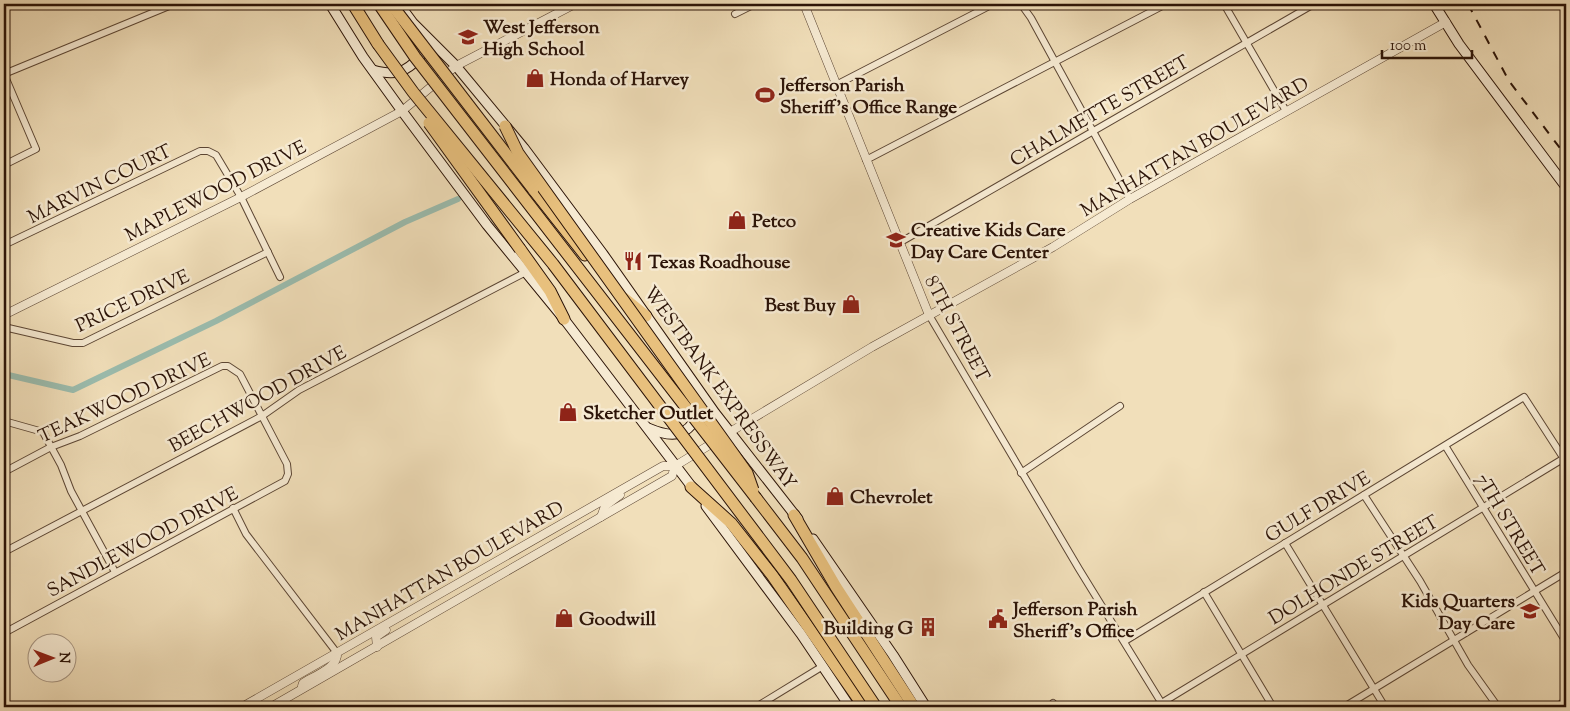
<svg xmlns="http://www.w3.org/2000/svg" width="1570" height="711" font-family="'Sorts Mill Goudy',serif">
<rect width="100%" height="100%" fill="#f1dfba"/>
<filter id="stains"><feTurbulence type="fractalNoise" baseFrequency=".004" numOctaves="4"/><feColorMatrix values="0 0 0 0 .2 0 0 0 0 .09 0 0 0 0 .02 0 0 0 .5 -.17"/></filter>
<radialGradient id="worn" r=".72"><stop offset=".6" stop-color="#630" stop-opacity="0"/><stop offset="1" stop-color="#630" stop-opacity=".3"/></radialGradient>
<g fill="none" stroke-linecap="round" stroke-linejoin="round">
<polyline stroke="#9bbdaf" stroke-width="6" points="4,374 73,390 216,321 405,222 458,199"/>
<g stroke="#5c4634" stroke-width="8">
<g id="minor">
<polyline points="1021,4 1031,18 1130,199"/>
<polyline points="1224,4 1286,111"/>
<polyline points="735,14 755,4"/>
<polyline points="4,74 174,4"/>
<polyline points="4,74 36,149 4,165"/>
<polyline points="836,85 993,4"/>
<polyline points="866,160 1166,4"/>
<polyline points="899,243 1314,4"/>
<polyline points="4,245 200,151 208,151 216,155 241,197 280,277"/>
<polyline points="929,315 1079,569 1164,707"/>
<polyline points="4,327 73,343 83,343 268,252"/>
<polyline points="4,421 43,432 61,465 71,491 115,572"/>
<polyline points="1446,447 1566,642"/>
<polyline points="4,472 51,447 80,436 222,366 228,366 240,374 287,464 288,474 285,481 4,633"/>
<polyline points="1021,473 1120,406"/>
<polyline points="1364,495 1420,581 1468,665 1498,707"/>
<polyline points="233,508 246,534 337,653"/>
<polyline points="1285,543 1385,707"/>
<polyline points="4,552 262,416 299,390 526,272"/>
<polyline points="1204,592 1273,707"/>
<polyline points="1125,641 1524,397 1566,462"/>
<polyline points="1053,703 1056,707"/>
<polyline points="756,707 823,666"/>
<polyline points="1155,707 1566,457"/>
<polyline points="1344,707 1566,572"/>
<polyline points="1557,707 1566,700"/>
</g>
</g>
<g stroke="#5c4634" stroke-width="9">
<g id="tertiary">
<polyline points="804,4 929,315"/>
<polyline points="4,315 241,197 402,111 456,66 575,4"/>
<polyline points="725,435 872,347 1053,247 1130,199 1446,22"/>
<polyline points="601,517 605,506 620,495"/>
<polyline points="377,647 376,637 386,630"/>
<path d="M302 686 303 683C314 676 339 667 337 653"/>
<polyline points="242,707 663,466 675,466 716,441"/>
<polyline points="271,707 672,476 675,466"/>
</g>
</g>
<g stroke="#2b1307" stroke-width="11">
<g id="secondary">
<polyline points="330,4 363,57 402,111 487,225 564,319 695,491"/>
<polyline points="399,4 413,23 456,66 524,148 603,254 715,413 798,519"/>
<polyline points="1434,4 1459,44 1566,187"/>
<path d="M373 70C395 76 405 73 420 57L421 42"/>
<path d="M648 428C669 437 687 439 697 415"/>
<polyline points="706,506 801,634 850,707"/>
<polyline points="813,539 893,655 926,707"/>
</g>
</g>
<g stroke="#2b1307" stroke-width="13">
<g id="motorway">
<polyline points="353,4 378,44"/>
<polyline points="533,189 585,255"/>
<polyline points="520,249 550,291 564,319"/>
<polyline points="624,298 646,316"/>
<polyline points="691,487 731,523 772,575 864,707"/>
<polyline points="756,498 802,558 901,707"/>
<polyline points="794,515 836,587 914,707"/>
</g>
</g>
<use href="#minor" stroke="#f6ead2" stroke-width="6"/>
<use href="#tertiary" stroke="#f6ead2" stroke-width="8"/>
<use href="#secondary" stroke="#f6ead2" stroke-width="9"/>
<use href="#motorway" stroke="#e8c07d" stroke-width="11"/>
<polyline stroke="#2b1307" stroke-width="2" stroke-dasharray="9 9" stroke-linecap="butt" points="1468,4 1509,81 1566,156"/>
<g stroke="#2b1307" stroke-width="13" stroke-linecap="butt">
<g id="motorway-bridge">
<polyline points="379,4 415,57 756,498"/>
<polyline points="391,4 533,189"/>
<polyline points="378,44 413,92 553,264 791,580 876,707"/>
<polyline points="429,123 520,249"/>
<polyline points="505,126 518,153 747,473 753,490"/>
</g>
</g>
<use href="#motorway-bridge" stroke="#e8c07d" stroke-width="11"/>
</g>
<defs>
<g id="school-bare" transform="scale(1.5)"><path d="M0-5L7-2L0 1L-7-2ZM-4 1L0 2.5L4 1V4Q0 6-4 4Z" fill="#8f2418" stroke="#f6ead2" stroke-width="2.5" paint-order="stroke"/></g>
<g id="shop-bare" transform="scale(1.5)"><path d="M-5-2.5h2.3a2.7 3.5 0 0 1 5.4 0H5L5.5 6h-11ZM-1.5-2.5h3a1.5 2.3 0 0 0-3 0Z" fill="#8f2418" stroke="#f6ead2" stroke-width="2.5" paint-order="stroke"/></g>
<g id="stadium-bare" transform="scale(1.5)"><path d="M0-5a6.5 5 0 1 0 0 10a6.5 5 0 1 0 0-10ZM-3.5-1.8h7v3.6h-7Z" fill="#8f2418" stroke="#f6ead2" stroke-width="2.5" paint-order="stroke"/></g>
<g id="restaurant-bare" transform="scale(1.5)"><path d="M-5-6h1v4h1v-4h1v4h1v-4h1v5L-1.5 .5V6h-2V.5L-5-1ZM5-6V6H3V1.5H1.5Q1.5-4 5-6Z" fill="#8f2418" stroke="#f6ead2" stroke-width="2.5" paint-order="stroke"/></g>
<g id="civic-bare" transform="scale(1.5)"><path d="M-.6-6.5H3V-4.5H.6V-3L4-1V1h2V6H-6V1h2V-1L-.6-3ZM-1.2 2.5V6h2.4V2.5Z" fill="#8f2418" stroke="#f6ead2" stroke-width="2.5" paint-order="stroke"/></g>
<g id="building-bare" transform="scale(1.5)"><path d="M-4-6H4V6H1V3H-1V6H-4ZM-2.5-4.3h1.7v1.8h-1.7ZM.8-4.3h1.7v1.8H.8ZM-2.5-1h1.7V.8h-1.7ZM.8-1h1.7V.8H.8Z" fill="#8f2418" stroke="#f6ead2" stroke-width="2.5" paint-order="stroke"/></g>
</defs>
<g fill-rule="evenodd">
<use href="#school-bare" x="468" y="37"/>
<use href="#shop-bare" x="535" y="78"/>
<use href="#stadium-bare" x="765" y="95"/>
<use href="#shop-bare" x="737" y="220"/>
<use href="#school-bare" x="896" y="240"/>
<use href="#restaurant-bare" x="633" y="261"/>
<use href="#shop-bare" x="851" y="304"/>
<use href="#shop-bare" x="568" y="412"/>
<use href="#shop-bare" x="835" y="496"/>
<use href="#school-bare" x="1530" y="611"/>
<use href="#shop-bare" x="564" y="618"/>
<use href="#civic-bare" x="998" y="619"/>
<use href="#building-bare" x="928" y="627"/>
</g>
<g text-anchor="middle" stroke-width="5" stroke-linejoin="round" paint-order="stroke">
<g font-size="19" font-weight="bold" fill="#2b1307" stroke="#f6ead2" text-anchor="start">
<text x="483" y="33">West Jefferson<tspan x="483" dy="22">High School</tspan></text>
<text x="550" y="85">Honda of Harvey</text>
<text x="780" y="91">Jefferson Parish<tspan x="780" dy="22">Sheriff's Office Range</tspan></text>
<text x="752" y="227">Petco</text>
<text x="911" y="236">Creative Kids Care<tspan x="911" dy="22">Day Care Center</tspan></text>
<text x="648" y="268">Texas Roadhouse</text>
<text x="836" y="311" text-anchor="end">Best Buy</text>
<text x="583" y="419">Sketcher Outlet</text>
<text x="850" y="503">Chevrolet</text>
<text x="1515" y="607" text-anchor="end">Kids Quarters<tspan x="1515" dy="22">Day Care</tspan></text>
<text x="1013" y="615">Jefferson Parish<tspan x="1013" dy="22">Sheriff's Office</tspan></text>
<text x="579" y="625">Goodwill</text>
<text x="913" y="634" text-anchor="end">Building G</text>
</g>
<g font-size="19" fill="#2b1307" stroke="#f6ead2">
<text transform="translate(1099 110) rotate(-30)" y="7">CHALMETTE STREET</text>
<text transform="translate(1194 146) rotate(-30)" y="7">MANHATTAN BOULEVARD</text>
<text transform="translate(99 183) rotate(-26)" y="7">MARVIN COURT</text>
<text transform="translate(215 190) rotate(-27)" y="7">MAPLEWOOD DRIVE</text>
<text transform="translate(132 300) rotate(-25)" y="7">PRICE DRIVE</text>
<text transform="translate(958 328) rotate(62)" y="7">8TH STREET</text>
<text transform="translate(721 387) rotate(54)" y="7">WESTBANK EXPRESSWAY</text>
<text transform="translate(124 397) rotate(-25)" y="7">TEAKWOOD DRIVE</text>
<text transform="translate(257 398) rotate(-29)" y="7">BEECHWOOD DRIVE</text>
<text transform="translate(1317 506) rotate(-31)" y="7">GULF DRIVE</text>
<text transform="translate(1511 524) rotate(59)" y="7">7TH STREET</text>
<text transform="translate(142 541) rotate(-28)" y="7">SANDLEWOOD DRIVE</text>
<text transform="translate(1353 569) rotate(-31)" y="7">DOLHONDE STREET</text>
<text transform="translate(449 570) rotate(-30)" y="7">MANHATTAN BOULEVARD</text>
</g>
</g>
<rect width="1570" height="711" fill="none" stroke="#f1dfba" stroke-width="20"/>
<rect x="5" y="5" width="1560" height="701" fill="none" stroke="#2b1307" stroke-width="2.5"/>
<rect x="10" y="10" width="1550" height="691" fill="none" stroke="#2b1307"/>
<g transform="translate(52 658) rotate(89)"><circle r="24" fill="#f6ead2" stroke="#a59481"/>
<path d="M0-4L9 19L0 12L-9 19Z" fill="#8f2418"/>
<text y="-8" font-size="14" font-weight="bold" text-anchor="middle" fill="#2b1307">N</text>
</g>
<path d="M1382 50v8h90v-8" fill="none" stroke="#2b1307" stroke-width="2.5"/>
<text x="1390" y="50" font-size="15" fill="#2b1307" stroke="#f6ead2" stroke-width="4" paint-order="stroke">100 m</text>
<rect width="100%" height="100%" filter="url(#stains)"/>
<rect width="100%" height="100%" fill="url(#worn)"/>
</svg>
